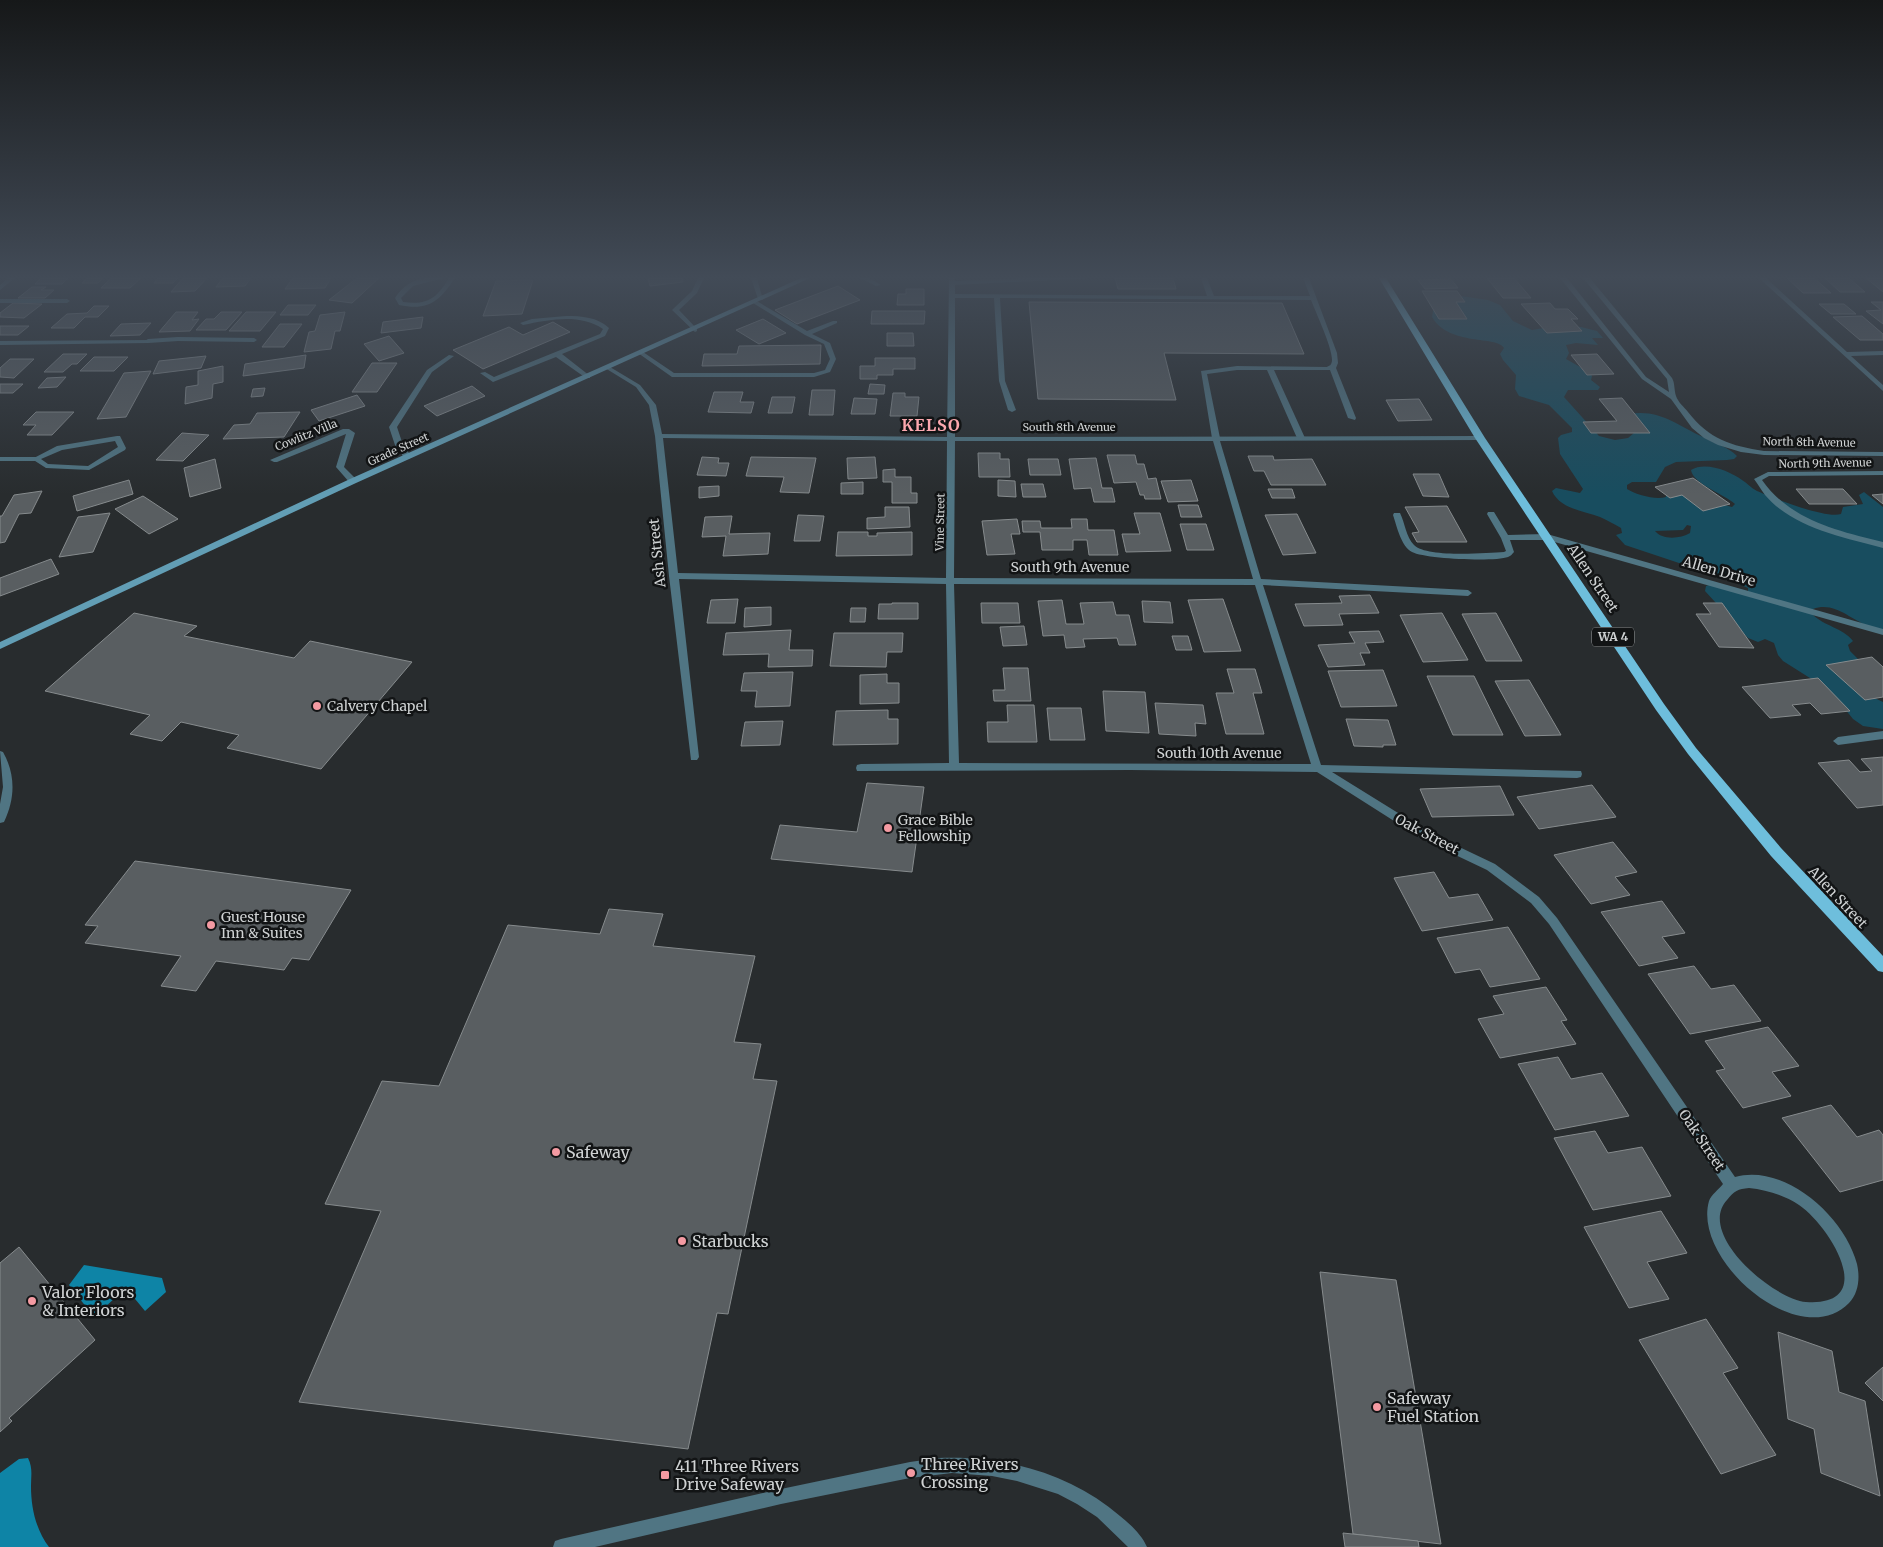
<svg xmlns="http://www.w3.org/2000/svg" width="1883" height="1547" font-family="Merriweather,serif">
<rect width="100%" height="100%" fill="#282c2e"/>
<path fill="#184d5f" fill-rule="evenodd" d="M1454 295 1488 300 1500 305 1513 321 1532 330 1556 326 1581 327 1597 331 1603 338H1592L1598 345 1576 343 1566 345 1569 353 1566 359 1589 372 1592 376 1591 380 1600 387 1598 390H1568L1564 397 1599 436 1615 440 1628 438 1634 433 1629 414C1660 409 1676 425 1703 437 1714 443 1728 447 1737 456L1734 459 1727 460 1676 462 1665 467 1656 482H1632L1627 485V489C1637 495 1655 500 1666 497V492L1672 490 1732 507 1735 504C1724 494 1693 484 1691 470 1705 461 1730 471 1742 480 1747 483 1751 488 1757 491 1773 498 1826 519 1841 514L1843 507 1863 504 1859 495 1864 492 1883 507V631C1878 629 1873 628 1868 626 1850 619 1834 601 1813 609L1812 614C1825 627 1842 627 1853 641L1848 645 1850 651 1864 665 1860 691 1883 702V729L1863 726 1853 719 1836 698 1821 685 1783 661 1778 655 1774 643 1765 639 1758 642 1748 638 1705 591 1706 586 1712 584 1748 591V588L1727 579 1625 545 1616 535 1622 533 1621 528C1614 524 1607 520 1600 517 1584 511 1560 509 1552 491L1556 488 1580 493 1583 489 1560 454 1558 438 1561 435 1572 432V428L1549 405 1519 396 1515 389 1516 375 1503 360 1500 354 1504 348C1497 335 1450 347 1432 317L1433 311ZM1687 525 1691 526 1690 533C1680 539 1662 540 1655 531L1683 530Z"/>
<g fill="#0e84a6">
<polygon points="84,1265 162,1278 166,1292 145,1311 126,1288 94,1317 69,1285"/>
<path d="M28 1458C33 1468 31 1476 31 1486 31 1508 36 1530 49 1547H0V1473L19 1459Z"/>
</g>
<g fill="#595e61" stroke="#868b8d">
<polygon points="41,278 68,278 62,284 35,284"/>
<polygon points="87,278 103,278 98,283 82,283"/>
<polygon points="111,278 141,278 130,288 101,288"/>
<polygon points="158,278 178,278 173,283 154,283"/>
<polygon points="183,278 207,278 195,291 171,292"/>
<polygon points="223,278 251,278 245,286 216,287"/>
<polygon points="293,278 331,278 325,288 285,289"/>
<polygon points="357,278 379,278 352,303 329,300"/>
<polygon points="648,278 682,278 683,282 650,286"/>
<polygon points="1115,278 1173,278 1176,289 1118,289"/>
<polygon points="1487,278 1514,278 1531,298 1503,298"/>
<polygon points="1787,278 1814,278 1831,293 1803,293"/>
<polygon points="1825,278 1849,278 1865,292 1840,292"/>
<polygon points="1866,278 1883,278 1883,292"/>
<polygon points="1451,279 1458,288 1425,289 1418,280"/>
<polygon points="533,280 522,314 483,316 496,281"/>
<polygon points="838,286 860,300 797,324 775,310"/>
<polygon points="32,287 46,287 41,290 54,290 45,298 18,298"/>
<polygon points="906,289 924,289 924,305 897,305 898,294 906,294"/>
<polygon points="1422,291 1457,291 1465,302 1456,302 1467,319 1439,319"/>
<polygon points="1029,302 1282,303 1304,354 1164,353 1176,400 1038,399"/>
<polygon points="1871,302 1883,302 1883,324 1866,311 1881,310"/>
<polygon points="13,303 42,304 24,318 0,317 0,313"/>
<polygon points="1550,303 1555,309 1568,309 1578,319 1571,319 1582,331 1547,333 1521,304"/>
<polygon points="1819,304 1844,304 1856,314 1831,314"/>
<polygon points="288,305 316,305 308,315 280,315"/>
<polygon points="94,306 109,306 98,317 85,317 74,328 51,328 67,314 87,313"/>
<polygon points="872,311 925,311 924,324 871,324"/>
<polygon points="176,312 198,312 192,320 199,319 190,331 159,332"/>
<polygon points="221,312 242,312 226,330 196,330 206,319 214,319"/>
<polygon points="246,312 276,312 260,331 229,331"/>
<polygon points="345,312 340,331 335,331 331,349 304,352 309,332 315,331 320,315"/>
<polygon points="1862,316 1883,334 1883,340 1860,340 1833,317"/>
<polygon points="423,317 421,328 381,333 383,322"/>
<polygon points="763,319 786,333 759,344 736,330"/>
<polygon points="553,322 570,332 483,369 453,350 509,327 523,335"/>
<polygon points="151,323 140,335 110,336 121,324"/>
<polygon points="280,324 302,324 284,347 262,347"/>
<polygon points="0,326 29,326 18,335 0,335"/>
<polygon points="887,333 913,333 914,346 887,346"/>
<polygon points="389,336 404,353 379,361 364,344"/>
<polygon points="821,345 820,364 702,366 704,354 737,354 739,346"/>
<polygon points="63,354 87,354 77,364 72,364 63,372 44,372"/>
<polygon points="1597,354 1614,374 1587,375 1571,355"/>
<polygon points="306,355 304,368 243,376 245,364"/>
<polygon points="206,356 201,368 153,374 159,361"/>
<polygon points="94,357 128,357 114,371 80,371"/>
<polygon points="875,358 915,358 915,369 893,369 893,375 877,375 877,379 860,379 860,366 875,366"/>
<polygon points="10,359 34,359 14,378 0,377 0,368"/>
<polygon points="372,363 397,363 377,392 352,392"/>
<polygon points="223,366 223,382 213,384 212,398 185,404 186,387 198,385 198,371"/>
<polygon points="151,371 126,417 97,419 124,373"/>
<polygon points="66,377 57,387 38,388 47,378"/>
<polygon points="0,384 23,384 13,393 0,393"/>
<polygon points="870,384 885,385 884,394 868,394"/>
<polygon points="472,386 485,396 437,416 424,406"/>
<polygon points="265,388 263,396 251,397 253,389"/>
<polygon points="812,390 835,390 833,415 809,415"/>
<polygon points="714,392 743,392 740,402 754,402 751,413 708,412"/>
<polygon points="893,393 905,393 905,397 919,397 917,416 890,416"/>
<polygon points="357,395 365,406 319,421 311,410"/>
<polygon points="772,397 795,397 792,413 768,413"/>
<polygon points="854,398 877,399 875,414 851,414"/>
<polygon points="1622,398 1650,433 1591,433 1583,422 1617,421 1599,399"/>
<polygon points="1419,399 1432,420 1398,421 1386,400"/>
<polygon points="36,412 74,412 52,435 27,435 36,425 23,425"/>
<polygon points="300,412 284,437 223,439 234,425 250,424 257,413"/>
<polygon points="182,433 209,435 183,461 156,460"/>
<polygon points="978,453 1000,453 1000,459 1009,459 1010,477 979,477"/>
<polygon points="1107,455 1135,455 1137,464 1144,464 1148,479 1156,478 1161,499 1145,499 1144,495 1140,495 1136,482 1114,483"/>
<polygon points="1248,456 1273,456 1274,460 1312,459 1326,485 1271,485 1264,471 1254,471"/>
<polygon points="702,457 719,458 718,463 729,463 726,476 697,475"/>
<polygon points="751,457 816,458 809,493 780,492 784,477 746,476"/>
<polygon points="875,457 877,478 848,479 847,458"/>
<polygon points="1096,458 1102,488 1112,488 1115,502 1094,502 1091,488 1074,489 1069,459"/>
<polygon points="215,459 221,488 190,497 184,468"/>
<polygon points="1028,459 1058,459 1061,475 1030,475"/>
<polygon points="895,469 895,477 911,477 911,493 917,493 917,503 892,503 892,482 883,482 883,470"/>
<polygon points="1413,474 1439,474 1449,497 1423,496"/>
<polygon points="1693,478 1730,504 1703,511 1682,495 1670,498 1655,487"/>
<polygon points="129,480 133,494 77,511 73,496"/>
<polygon points="998,480 1015,481 1016,497 998,496"/>
<polygon points="1191,480 1198,501 1168,502 1161,481"/>
<polygon points="863,482 863,494 841,494 841,483"/>
<polygon points="1021,484 1043,484 1046,497 1023,497"/>
<polygon points="719,486 719,496 699,498 699,487"/>
<polygon points="1268,489 1292,489 1295,498 1272,498"/>
<polygon points="1796,489 1843,489 1857,504 1809,504"/>
<polygon points="42,491 31,513 19,514 5,542 0,543 0,516 2,516 14,495"/>
<polygon points="1883,494 1883,504 1872,495"/>
<polygon points="143,496 178,519 149,534 115,509"/>
<polygon points="1178,505 1198,505 1202,517 1181,517"/>
<polygon points="1447,506 1467,542 1417,542 1412,533 1419,532 1405,507"/>
<polygon points="885,507 909,507 910,527 867,529 867,518 885,517"/>
<polygon points="110,513 93,552 59,557 78,517"/>
<polygon points="1134,513 1160,513 1171,551 1126,552 1122,534 1140,534"/>
<polygon points="1297,514 1316,553 1283,555 1265,515"/>
<polygon points="798,515 824,516 820,541 794,541"/>
<polygon points="732,516 729,534 770,533 768,554 723,556 726,536 702,537 705,517"/>
<polygon points="1017,519 1020,534 1011,534 1015,554 987,555 982,521"/>
<polygon points="1071,519 1087,519 1088,530 1114,530 1118,555 1089,555 1087,540 1073,540 1073,550 1042,550 1040,532 1023,532 1022,521 1040,521 1041,528 1072,528"/>
<polygon points="1180,524 1206,524 1214,550 1187,550"/>
<polygon points="838,532 868,532 868,536 877,536 877,533 912,532 912,555 836,556"/>
<polygon points="51,559 59,574 0,596 0,578"/>
<polygon points="1370,595 1379,613 1339,614 1343,625 1304,626 1295,604 1342,603 1339,596"/>
<polygon points="738,599 735,623 707,623 711,600"/>
<polygon points="1223,599 1241,651 1204,652 1188,600"/>
<polygon points="1062,600 1066,624 1084,624 1080,603 1113,602 1116,615 1129,615 1136,645 1119,645 1117,638 1083,639 1085,647 1066,648 1064,635 1043,636 1038,601"/>
<polygon points="1142,601 1170,602 1173,623 1144,622"/>
<polygon points="892,603 918,603 918,619 878,619 879,604 892,604"/>
<polygon points="981,603 1018,603 1020,623 982,623"/>
<polygon points="1703,603 1722,603 1754,648 1719,647 1696,614 1711,614"/>
<polygon points="771,607 771,625 744,627 745,608"/>
<polygon points="851,608 866,608 865,622 850,622"/>
<polygon points="134,613 197,626 184,636 294,658 310,641 412,662 321,769 227,748 239,735 181,722 162,741 130,734 150,715 45,691"/>
<polygon points="1442,613 1468,660 1423,662 1400,615"/>
<polygon points="1496,613 1522,661 1486,661 1462,614"/>
<polygon points="1024,626 1027,645 1003,646 1000,627"/>
<polygon points="791,630 789,650 813,650 812,666 768,667 769,654 723,655 726,633"/>
<polygon points="1379,631 1384,642 1365,643 1370,653 1360,653 1365,665 1328,667 1318,645 1355,643 1349,632"/>
<polygon points="834,633 903,633 902,652 887,652 886,667 830,666"/>
<polygon points="1172,636 1188,636 1192,650 1176,650"/>
<polygon points="1872,657 1883,667 1883,697 1865,700 1826,665"/>
<polygon points="1003,668 1028,668 1031,701 994,701 993,690 1005,690"/>
<polygon points="1227,669 1255,669 1262,693 1253,693 1264,734 1226,734 1216,693 1234,693"/>
<polygon points="1383,670 1397,706 1341,707 1328,671"/>
<polygon points="793,672 790,706 755,707 757,691 741,691 744,673"/>
<polygon points="887,674 887,683 899,683 899,703 860,704 860,675"/>
<polygon points="1427,676 1474,676 1503,735 1453,735"/>
<polygon points="1818,678 1850,711 1821,714 1810,703 1792,705 1801,715 1770,718 1742,687"/>
<polygon points="1529,680 1561,735 1525,736 1495,681"/>
<polygon points="1103,691 1145,692 1149,733 1106,731"/>
<polygon points="1155,703 1203,705 1206,724 1195,723 1196,736 1159,734"/>
<polygon points="1007,705 1034,705 1037,742 988,742 987,722 1008,722"/>
<polygon points="1047,708 1081,708 1085,740 1050,740"/>
<polygon points="888,710 888,719 898,719 898,744 833,745 836,711"/>
<polygon points="1346,719 1388,720 1396,745 1383,745 1383,747 1354,746"/>
<polygon points="783,721 780,745 741,746 745,722"/>
<polygon points="1883,757 1883,805 1857,808 1818,763 1849,760 1860,772 1872,771 1861,759"/>
<polygon points="867,783 924,787 912,872 771,859 780,825 857,832"/>
<polygon points="1592,785 1616,817 1539,829 1517,797"/>
<polygon points="1500,786 1514,815 1432,817 1420,789"/>
<polygon points="1613,842 1637,872 1615,877 1630,895 1591,904 1554,855"/>
<polygon points="135,861 351,890 309,960 292,958 284,970 216,961 196,991 161,986 181,956 85,943 98,926 85,925"/>
<polygon points="1434,872 1449,898 1478,894 1493,920 1422,931 1394,878"/>
<polygon points="1662,901 1685,933 1662,937 1678,958 1639,966 1601,912"/>
<polygon points="609,909 663,914 653,946 755,956 734,1042 761,1044 753,1079 777,1081 728,1314 717,1313 688,1449 299,1402 381,1211 325,1204 382,1081 439,1086 508,925 600,934"/>
<polygon points="1508,927 1540,979 1490,987 1480,969 1455,973 1437,938"/>
<polygon points="1694,966 1711,989 1734,985 1761,1021 1690,1034 1648,974"/>
<polygon points="1546,987 1567,1020 1561,1021 1576,1044 1500,1058 1478,1019 1504,1014 1493,996"/>
<polygon points="1768,1027 1799,1066 1772,1072 1791,1096 1743,1108 1716,1071 1725,1069 1705,1041"/>
<polygon points="1558,1057 1571,1079 1602,1073 1629,1116 1555,1130 1518,1064"/>
<polygon points="1831,1105 1857,1137 1879,1130 1883,1135 1883,1180 1840,1192 1782,1118"/>
<polygon points="1595,1131 1608,1153 1642,1147 1671,1196 1593,1210 1554,1138"/>
<polygon points="1661,1211 1687,1253 1647,1262 1669,1299 1629,1308 1584,1227"/>
<polygon points="19,1247 95,1340 9,1418 12,1421 0,1432 0,1263"/>
<polygon points="1320,1272 1396,1280 1441,1544 1353,1534"/>
<polygon points="1706,1319 1738,1368 1723,1373 1776,1455 1721,1474 1639,1340"/>
<polygon points="1778,1332 1832,1351 1839,1392 1865,1401 1880,1496 1821,1473 1814,1429 1788,1419"/>
<polygon points="1883,1367 1883,1401 1865,1383"/>
<polygon points="1343,1533 1418,1541 1419,1547 1345,1547"/>
</g>
<g fill="none" stroke-linecap="round" stroke-linejoin="round">
<g fill="#507583" fill-rule="evenodd">
<polygon points="698,278 704,278 697,293 679,310 697,329 697,331 695,332 672,310 692,291"/>
<polygon points="860,278 869,278 881,285 876,286"/>
<polygon points="1029,278 1096,278 952,285 949,283 952,281"/>
<path d="M1201 278H1207L1214 296H1310L1303 278H1309L1337 353 1338 363 1336 368 1356 418 1355 420 1348 418 1330 370H1274L1305 438 1301 440 1297 438 1267 370H1237L1207 374 1220 438 1216 440 1212 438 1201 371 1237 366 1327 367C1330 365 1331 366 1332 361 1333 349 1316 313 1311 300L1000 298 1005 381 1016 410 1012 412 1008 410 999 381 994 298H952L949 296 952 294 1207 296Z"/>
<polygon points="0,299 67,299 70,301 67,303 0,303"/>
<polygon points="755,300 807,331 833,321 837,321 837,323 812,334 830,343 836,359 830,372 814,377 672,377 638,353 643,352 674,373 814,373 825,370 830,359 824,344 805,335 753,303 752,302"/>
<path d="M566 316C582 316 597 317 609 328L605 336 562 354 590 376V378H586L556 357 493 382 480 373 485 372 494 377 600 334 603 329C579 313 549 320 523 325L520 323 532 319Z"/>
<polygon points="178,337 254,338 257,340 254,342 178,341 148,343 145,341 148,339"/>
<polygon points="449,355 454,356 432,372 397,427 403,445 412,457 408,459 405,459 395,445 389,427 427,370"/>
<polygon points="343,429 349,429 355,433 344,467 356,479 356,483 350,483 336,467 346,434 277,462 274,462 270,460"/>
<path d="M117 436H120L126 448 125 450 89 470 46 468 32 459 57 446ZM115 441 118 447 88 466 48 464 41 459 62 450Z"/>
<path d="M1488 512H1494L1508 535 1547 534 1551 537 1547 540H1510L1514 552C1512 554 1511 556 1508 557 1495 562 1425 559 1412 552 1401 546 1397 527 1393 515L1394 513H1400C1405 523 1406 537 1414 545 1427 558 1486 553 1504 552L1506 551 1501 538 1487 514Z"/>
</g>
<g fill="#507583" fill-rule="evenodd">
<polygon points="8,278 15,278 0,290 0,285"/>
<path d="M424 278H444L413 286 401 298 403 302C428 305 436 299 449 278H455C439 302 428 311 399 305L395 298C403 286 411 281 424 278Z"/>
<path d="M949 278H955V437L1483 436V440H1480L1220 441 1261 579 1468 590 1472 593 1468 596 1263 585 1321 765 1581 771 1582 774 1581 777 1577 778 1332 772 1432 834 1495 864 1539 897 1557 918 1735 1177C1785 1163 1845 1217 1857 1264 1860 1277 1859 1293 1849 1303 1800 1353 1692 1261 1709 1201 1711 1195 1719 1189 1723 1184L1549 924 1531 903 1487 870 1424 840 1317 772 1130 770 857 771 856 768 857 765 861 764 949 763 946 584 679 579 699 757 697 760H691L669 576 655 436 649 405 636 387 605 368 610 367 640 385 656 405 662 434 947 437ZM663 438 947 441 946 578 678 573ZM955 441H1213L1253 579 954 578ZM954 584 1255 585 1311 764 959 763ZM1749 1188C1767 1190 1784 1195 1799 1205 1830 1226 1880 1307 1806 1302 1773 1299 1696 1234 1727 1200 1734 1191 1738 1189 1749 1188Z"/>
<path d="M1560 278H1567L1646 377 1669 392 1667 379 1583 278H1590L1672 378C1675 383 1674 390 1676 396 1678 402 1684 407 1688 412 1709 439 1731 446 1764 451L1883 452V456L1764 455 1741 452 1718 445 1704 438 1692 428 1671 399 1642 379Z"/>
<polygon points="1759,278 1766,278 1847,352 1883,351 1883,355 1851,356 1883,385 1883,391"/>
<polygon points="150,340 150,342 148,343 0,345 0,341"/>
<polygon points="0,457 36,457 40,459 36,461 0,461"/>
<path d="M1883 471V475L1769 476 1762 480C1790 520 1838 531 1883 542V548C1843 537 1793 528 1765 495 1761 490 1758 484 1754 479L1768 472Z"/>
<polygon points="1547,534 1883,629 1883,635 1544,539 1543,537"/>
<polygon points="1883,731 1883,739 1838,745 1833,741 1838,737"/>
<path d="M0 751 3 752C16 775 15 799 4 822L0 823V804L3 787Z"/>
<path d="M938 1458C1003 1455 1070 1473 1120 1516 1130 1524 1142 1535 1147 1547H1128L1097 1517 1077 1504 1058 1494 1017 1481 992 1476 952 1473 910 1478 781 1504 595 1547H553L555 1541 561 1539 781 1489 910 1462Z"/>
</g>
<polygon fill="#507583" fill-rule="evenodd" points="751,278 757,278 763,300 758,299"/>
<polygon fill="#629eb5" fill-rule="evenodd" points="801,278 810,278 356,483 0,649 0,642 350,479"/>
<polygon fill="#6ebedc" fill-rule="evenodd" points="1379,278 1386,278 1485,438 1664,704 1696,748 1781,848 1883,956 1883,972 1878,971 1771,856 1688,754 1656,710 1475,438"/>
</g>
<linearGradient id="sky" x2="0" y2="1"><stop stop-color="#161819"/><stop offset="0.56" stop-color="#424b57"/><stop offset="1" stop-color="#424b57" stop-opacity="0"/></linearGradient>
<rect width="1883" height="495" fill="url(#sky)"/>
<g fill="#f49aa2" stroke="#121415" stroke-width="2">
<circle cx="317" cy="706" r="5"/>
<circle cx="888" cy="828" r="5"/>
<circle cx="211" cy="925" r="5"/>
<circle cx="556" cy="1152" r="5"/>
<circle cx="682" cy="1241" r="5"/>
<circle cx="32" cy="1301" r="5"/>
<circle cx="1377" cy="1407" r="5"/>
<circle cx="911" cy="1473" r="5"/>
<rect x="660" y="1470" width="10" height="10" rx="2.5"/>
</g>
<g text-anchor="middle" stroke-width="5" stroke-linejoin="round" paint-order="stroke">
<g font-size="11" fill="#cfd2d3" stroke="#121415">
<text x="1069" y="431">South 8th Avenue</text>
<text transform="translate(306 435) rotate(-22)" y="4">Cowlitz Villa</text>
<text transform="translate(1809 442) rotate(1)" y="4">North 8th Avenue</text>
<text transform="translate(398 449) rotate(-24)" y="4">Grade Street</text>
<text transform="translate(1825 463) rotate(-1)" y="4">North 9th Avenue</text>
<text transform="translate(940 522) rotate(-89)" y="4">Vine Street</text>
</g>
<rect fill="#121415" stroke="#96999a" stroke-width="1" x="1592" y="627.5" width="42" height="19" rx="4"/>
<g font-size="12" font-weight="bold" fill="#cfd2d3">
<text x="1613" y="641">WA 4</text>
</g>
<g font-size="14" fill="#cfd2d3" stroke="#121415">
<text transform="translate(657 553) rotate(-96)" y="5">Ash Street</text>
<text x="1070" y="572">South 9th Avenue</text>
<text transform="translate(1719 571) rotate(16)" y="5">Allen Drive</text>
<text transform="translate(1593 578) rotate(56)" y="5">Allen Street</text>
<text x="1219" y="758">South 10th Avenue</text>
<text transform="translate(1427 834) rotate(28)" y="5">Oak Street</text>
<text transform="translate(1838 897) rotate(47)" y="5">Allen Street</text>
<text transform="translate(1702 1140) rotate(56)" y="5">Oak Street</text>
</g>
<g font-size="14" fill="#cfd2d3" stroke="#121415" text-anchor="start">
<text x="327" y="711">Calvery Chapel</text>
<text x="898" y="825">Grace Bible<tspan x="898" dy="16">Fellowship</tspan></text>
<text x="221" y="922">Guest House<tspan x="221" dy="16">Inn &amp; Suites</tspan></text>
</g>
<g font-size="16" font-weight="bold" letter-spacing="1" fill="#fca8af" stroke="#121415">
<text x="931" y="431">KELSO</text>
</g>
<g font-size="16" fill="#cfd2d3" stroke="#121415" text-anchor="start">
<text x="566" y="1158">Safeway</text>
<text x="692" y="1247">Starbucks</text>
<text x="42" y="1298">Valor Floors<tspan x="42" dy="18">&amp; Interiors</tspan></text>
<text x="1387" y="1404">Safeway<tspan x="1387" dy="18">Fuel Station</tspan></text>
<text x="921" y="1470">Three Rivers<tspan x="921" dy="18">Crossing</tspan></text>
<text x="675" y="1472">411 Three Rivers<tspan x="675" dy="18">Drive Safeway</tspan></text>
</g>
</g>
</svg>
